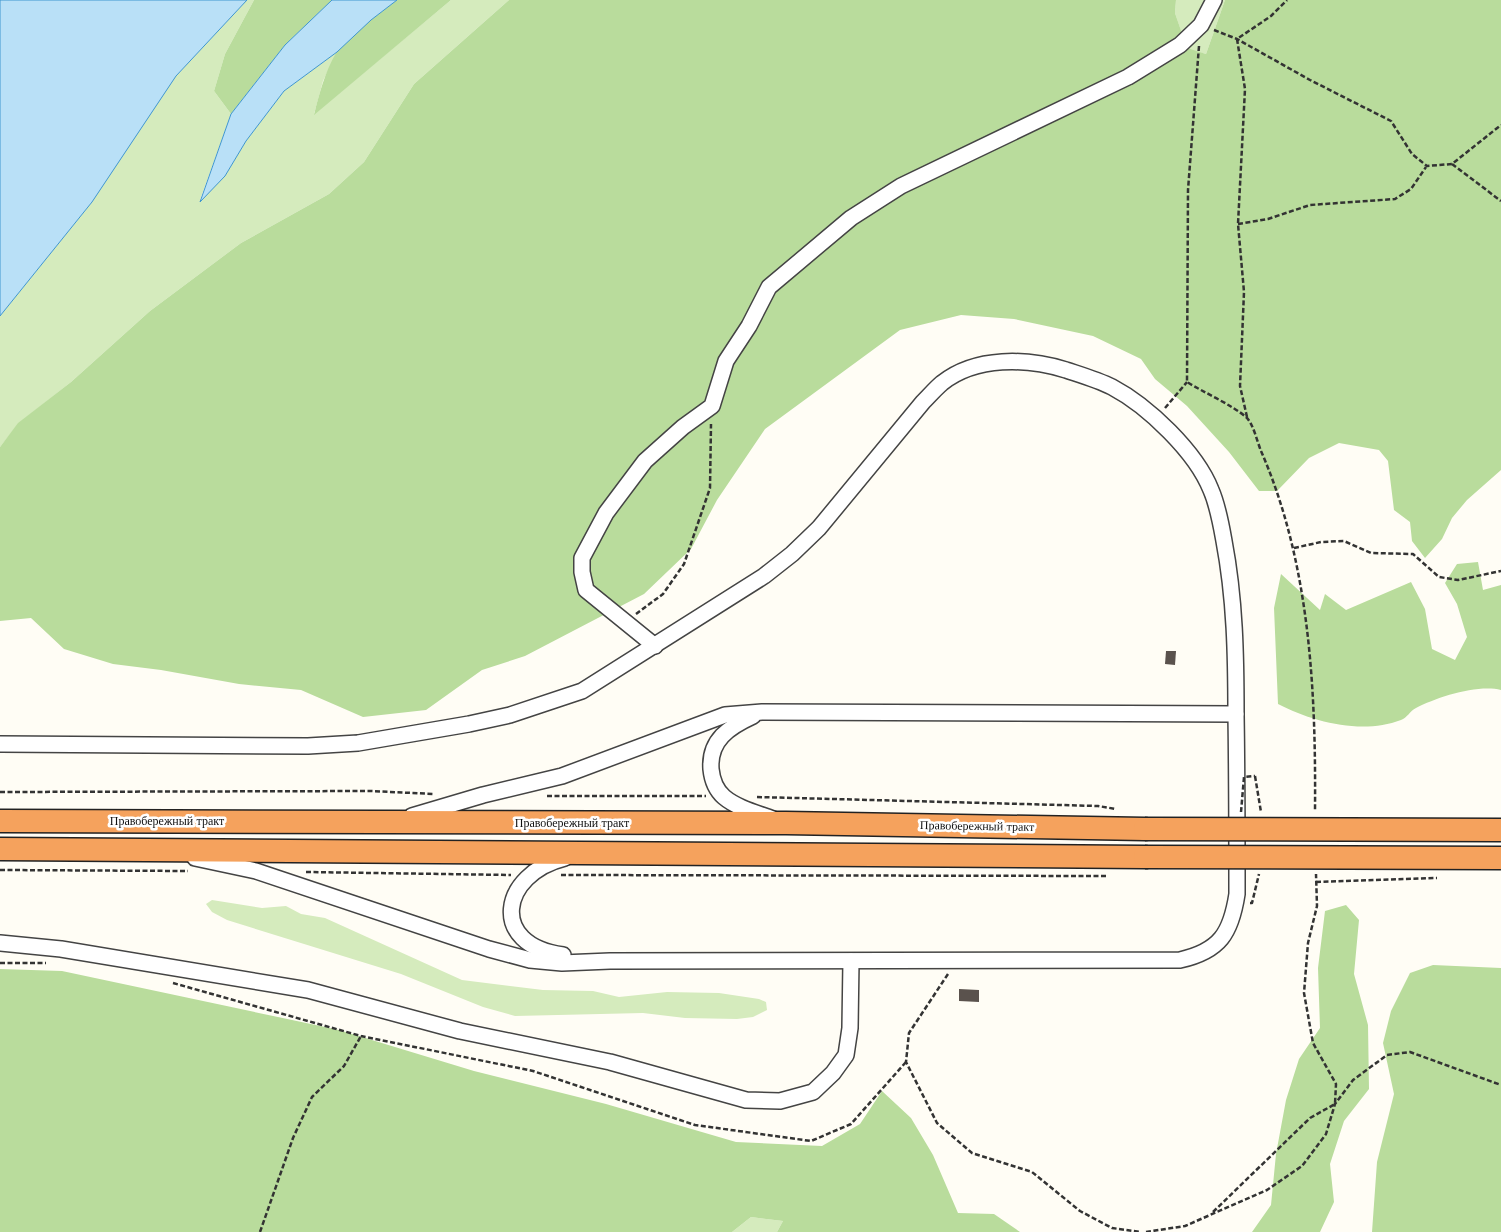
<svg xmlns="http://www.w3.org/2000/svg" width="1501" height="1232" font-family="'Libre Baskerville',serif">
<rect width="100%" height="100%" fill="#fffdf5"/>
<g fill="#d5ebbd">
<polygon points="247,0 254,0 225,54 214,91 231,114 200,200 225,176 246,141 284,91 337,52 323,81 314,114 451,0 509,0 414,84 364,162 329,194 241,243 150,311 71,382 19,423 0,447 0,316 92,202 176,76"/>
<polygon points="1176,0 1225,0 1206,54 1187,49 1175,13"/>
<polygon points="212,900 262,908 286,906 301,914 325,918 462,980 543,990 593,991 619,997 667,992 719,993 759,999 766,1002 767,1010 753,1017 737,1019 685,1018 643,1013 515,1016 483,1007 401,974 227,920 212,912 206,904"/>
<polygon points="751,1217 783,1221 777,1232 732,1232"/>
</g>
<g fill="#b9dc9c">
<polygon points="254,0 332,0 285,45 231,114 214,91 225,54"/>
<path d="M397 0H451L314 115C319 94 325 72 336 53 347 36 380 13 397 0Z"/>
<polygon points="509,0 1176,0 1175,13 1187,48 1206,54 1225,0 1501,0 1501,470 1467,500 1452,518 1442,539 1425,558 1412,541 1410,522 1394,510 1388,461 1379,450 1339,443 1309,458 1277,491 1259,491 1229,452 1187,406 1155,379 1141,359 1093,336 1014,319 961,315 900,330 765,429 717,500 691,549 644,594 525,656 482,670 426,710 363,717 301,690 239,684 161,670 113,664 64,649 31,618 0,621 0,447 18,423 71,382 150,311 241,243 329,194 364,162 414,84"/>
<path d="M1478 562 1483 590 1501 585V690C1478 684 1437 697 1416 708 1410 711 1407 718 1401 720 1362 735 1313 722 1278 704L1274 608 1281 574 1320 610 1325 594 1346 610 1411 582 1425 609 1432 649 1455 660 1467 637 1457 604 1445 583 1457 564Z"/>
<polygon points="1346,905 1359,920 1354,974 1368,1025 1369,1089 1344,1121 1330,1164 1334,1202 1320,1232 1252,1232 1271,1205 1276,1154 1286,1100 1299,1059 1320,1028 1318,968 1325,911"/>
<polygon points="1433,965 1501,968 1501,1232 1372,1232 1377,1162 1394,1094 1383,1043 1391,1011 1410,973"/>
<polygon points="0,969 62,971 339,1030 474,1071 606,1104 736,1142 822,1146 860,1124 882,1091 911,1118 933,1155 958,1213 994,1214 1020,1232 777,1232 783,1221 751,1217 732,1232 0,1232"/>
</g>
<g fill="#b9e0f7" stroke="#3f96cf">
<polygon points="0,0 247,0 176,76 92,202 0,316"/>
<polygon points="332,0 397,0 371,20 337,52 284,91 246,141 225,176 200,202 231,114 285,45"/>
</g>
<g fill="#5a524d">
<polygon points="1166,651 1176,651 1175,665 1165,664"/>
<polygon points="959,989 979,990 979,1002 959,1001"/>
</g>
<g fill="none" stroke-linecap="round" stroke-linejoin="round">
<g stroke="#444" stroke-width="18">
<g id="minor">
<polyline points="655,646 586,590 582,572 582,558 606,513 645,461 683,427 712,406 726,361 749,326 769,287 851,218 901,186 1128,77 1180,45 1201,25 1214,0"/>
<path d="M753 716C729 727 709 740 711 769 712 779 716 790 724 797 737 808 757 813 773 819"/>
<path d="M0 744 308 746 358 743 469 724 510 715 582 691 764 576 792 554 819 528 923 402C929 396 935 389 942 383 976 356 1027 358 1066 370 1081 375 1098 380 1112 387 1148 406 1196 452 1211 490 1218 506 1221 524 1224 541 1235 599 1236 656 1236 715 1237 775 1237 834 1237 894 1231 933 1220 951 1180 960L610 961 562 963 530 960 489 949 256 871 195 858"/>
<polyline points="412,816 483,795 562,776 725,715 762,712 1236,714"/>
<polyline points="0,943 61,949 308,990 460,1031 610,1062 746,1100 780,1101 813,1092 833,1073 846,1055 850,1028 851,961"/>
<path d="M563 955C488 945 500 874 565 858"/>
</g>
</g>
<g stroke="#222" stroke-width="25">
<g id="highway">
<polyline points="0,821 786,823 1145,829"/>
<polyline points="0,849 1145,857"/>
</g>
</g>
<g stroke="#333" stroke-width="2.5" stroke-dasharray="5 2.5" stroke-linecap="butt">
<polyline points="1214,30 1237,39 1310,80 1391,121 1412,154 1427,166 1452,164 1501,125"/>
<path d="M1199 46 1188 190 1187 382C1203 392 1232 405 1246 417 1253 423 1257 441 1261 451 1310 563 1316 690 1315 811"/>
<polyline points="1452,164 1501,201"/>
<polyline points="1238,224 1268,219 1310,205 1395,199 1411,189 1426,167"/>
<polyline points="1165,408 1187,382"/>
<polyline points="1247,417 1240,386 1244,292 1238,224 1245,89 1237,39 1271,16 1287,0"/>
<polyline points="1294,548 1321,542 1344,541 1371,553 1413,554 1439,577 1458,580 1501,571"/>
<polyline points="636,614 663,594 684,564 710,488 711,424"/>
<polyline points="1255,776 1261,812"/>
<polyline points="0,792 370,791 434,794"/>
<polyline points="547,796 706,796"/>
<polyline points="757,797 1098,806 1116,809"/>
<polyline points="0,870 188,871"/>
<polyline points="306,872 511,875"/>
<polyline points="561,875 1108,876"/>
<polyline points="1316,882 1437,878"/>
<polyline points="1250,903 1252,903 1259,874"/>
<polyline points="0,963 46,963"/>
<polyline points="948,974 909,1033 906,1062 937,1123 972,1153 1032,1172 1080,1211 1112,1228 1141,1232"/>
<polyline points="173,983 361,1036 533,1071 695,1125 811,1141 851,1124 906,1062"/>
<polyline points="1213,1212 1310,1118 1335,1104 1336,1084 1313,1043 1304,993 1308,943 1317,906 1316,874"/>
<polyline points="260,1232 293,1138 312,1097 344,1066 361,1036"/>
<polyline points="1146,1232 1185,1226 1267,1190 1302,1166 1326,1134 1335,1104 1353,1080 1387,1055 1410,1052 1501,1085"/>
</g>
<use href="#minor" stroke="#fff" stroke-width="15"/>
<use href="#highway" stroke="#f5a25d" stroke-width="22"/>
<g stroke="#222" stroke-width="25" stroke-linecap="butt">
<g id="highway-bridge">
<polyline points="1145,829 1501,830"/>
<polyline points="1145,857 1501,858"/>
</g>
</g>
<polyline stroke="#333" stroke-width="2.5" stroke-dasharray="5 2.5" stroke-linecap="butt" points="1241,812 1244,777 1255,776"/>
<use href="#highway-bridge" stroke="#f5a25d" stroke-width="22"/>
</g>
<g text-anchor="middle" stroke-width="5" stroke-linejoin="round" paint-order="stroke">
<g font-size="12" fill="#111" stroke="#fff">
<text x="167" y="825">Правобережный тракт</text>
<text x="572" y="827">Правобережный тракт</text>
<text transform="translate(977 826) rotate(1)" y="4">Правобережный тракт</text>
</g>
</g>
</svg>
